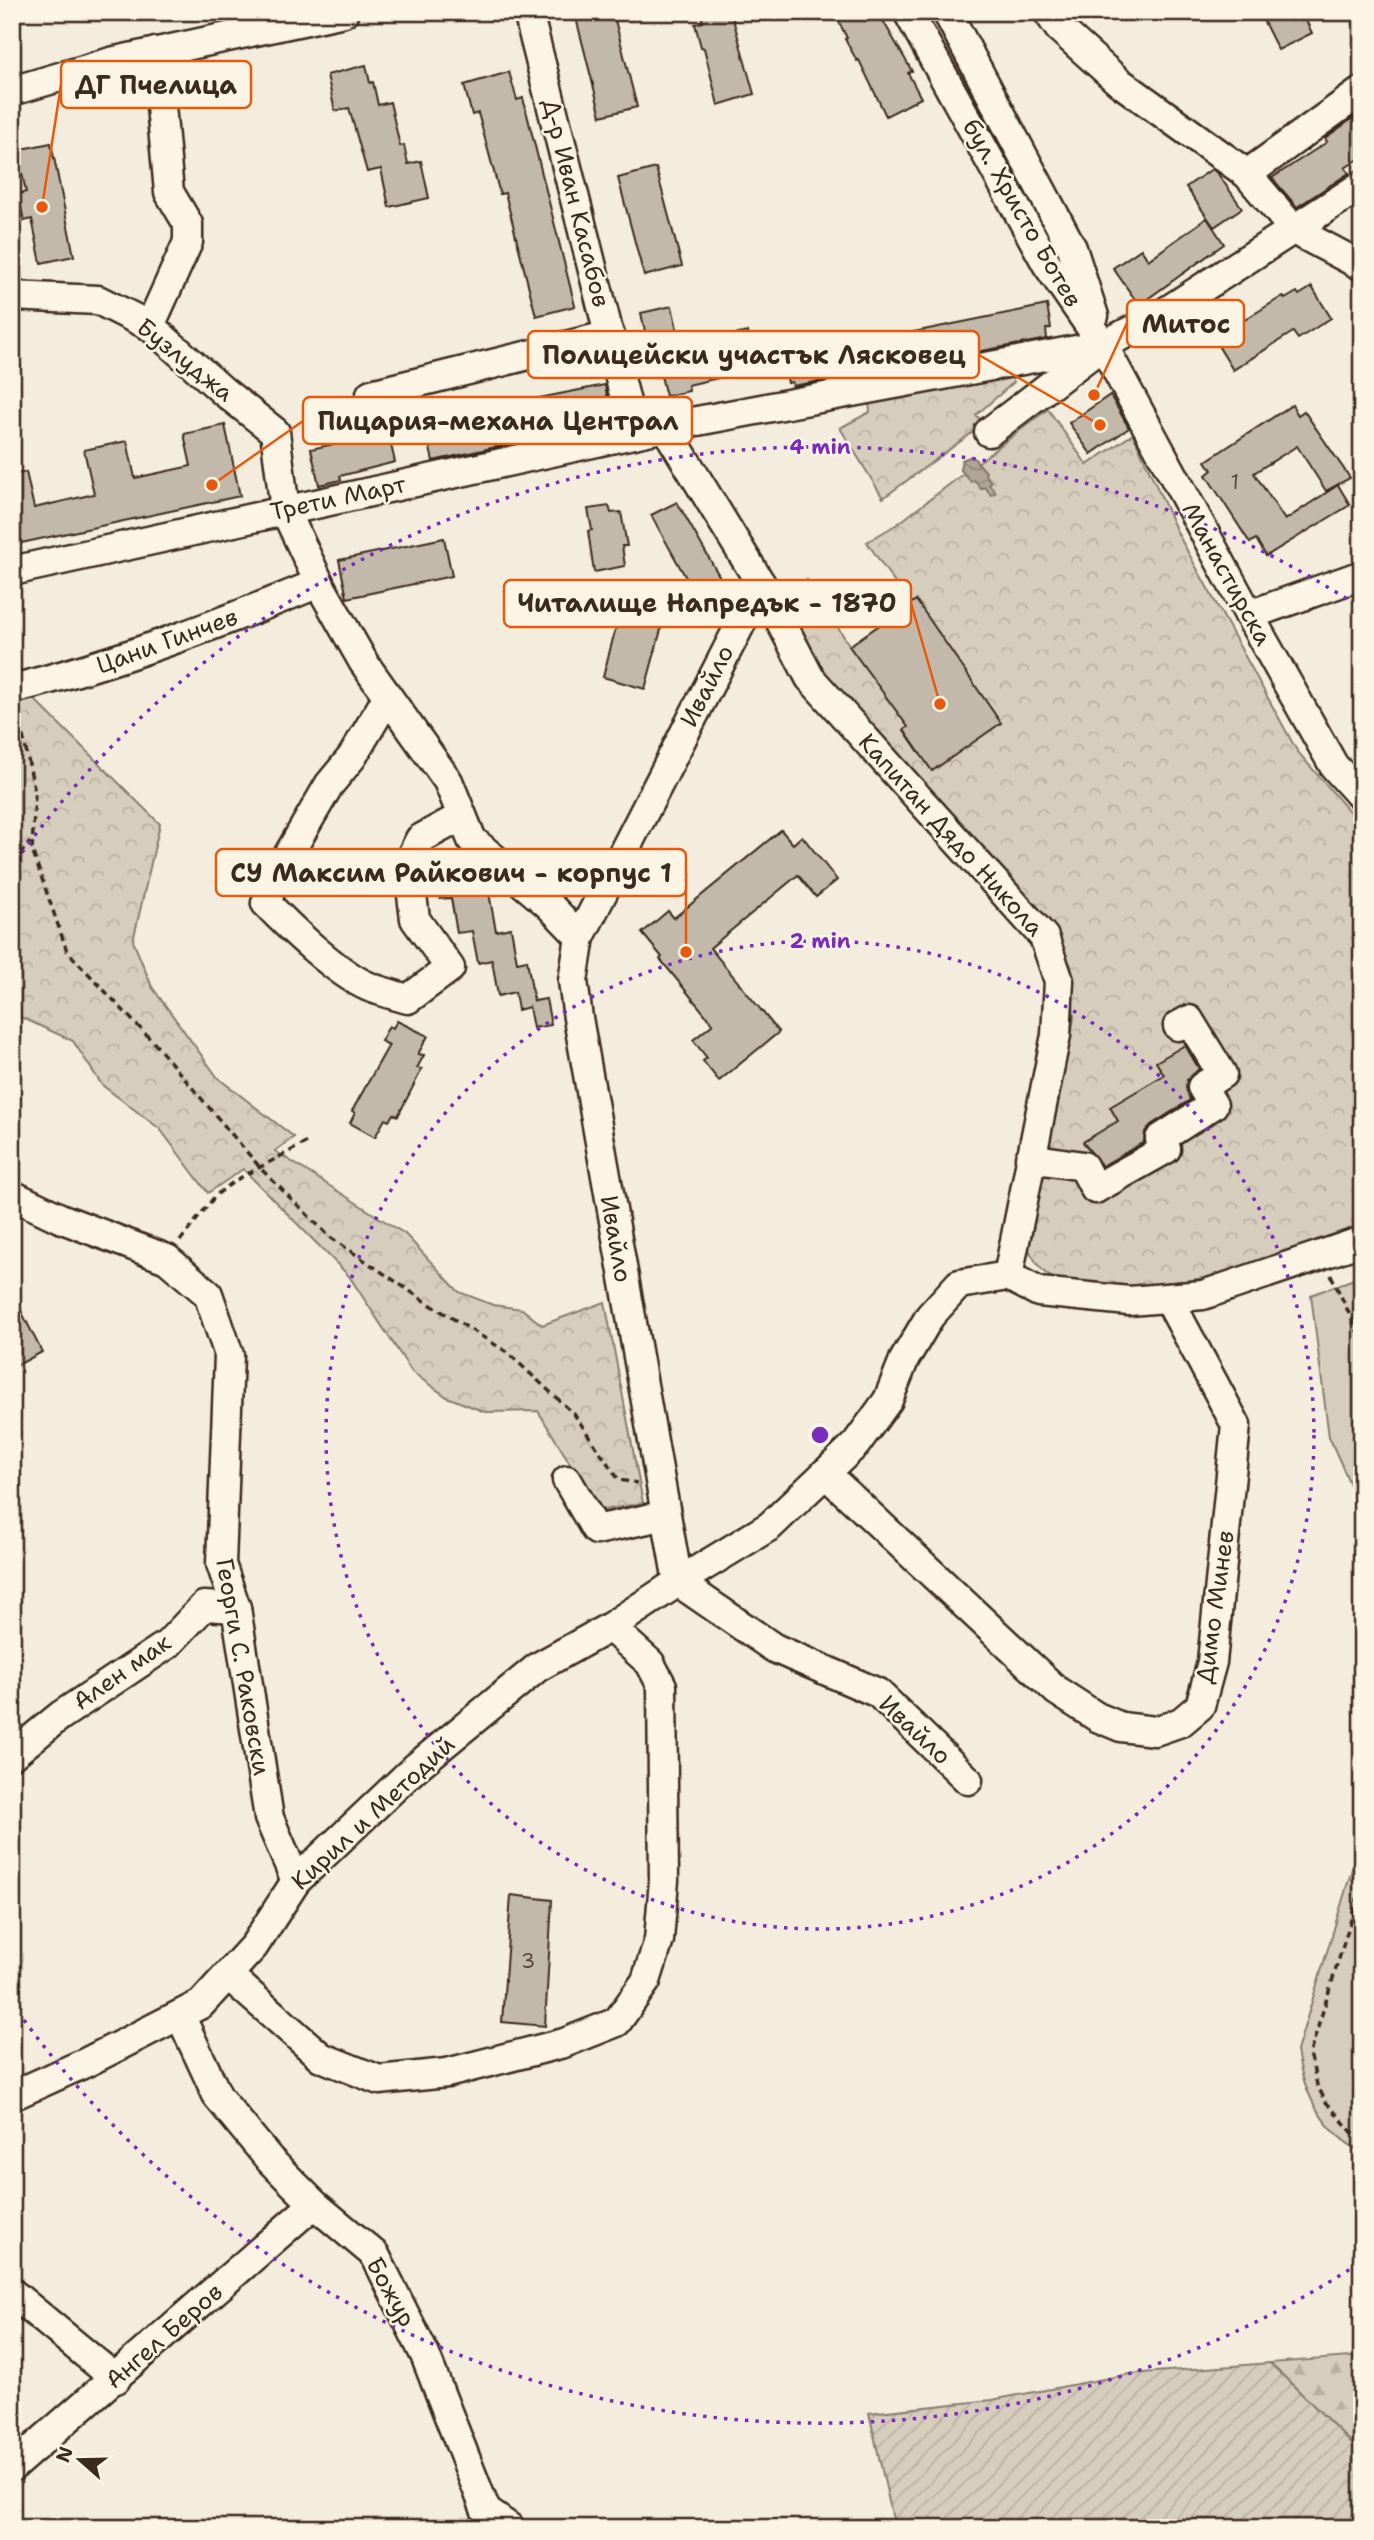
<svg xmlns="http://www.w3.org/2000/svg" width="1374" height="2540" font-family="'Shantell Sans',sans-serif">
<defs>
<pattern id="forest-firs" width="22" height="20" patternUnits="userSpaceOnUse" patternTransform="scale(1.75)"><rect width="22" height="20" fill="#d6cdbd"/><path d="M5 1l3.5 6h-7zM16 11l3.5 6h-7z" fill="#b9b0a2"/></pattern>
<pattern id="park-crowns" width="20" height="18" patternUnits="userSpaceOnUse" patternTransform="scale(1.75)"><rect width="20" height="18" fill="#d6cdbd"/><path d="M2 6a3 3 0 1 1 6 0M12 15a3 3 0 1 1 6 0" fill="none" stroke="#b9b0a2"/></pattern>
<pattern id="garden-furrows" width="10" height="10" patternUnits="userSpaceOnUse" patternTransform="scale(1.75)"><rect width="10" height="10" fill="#d6cdbd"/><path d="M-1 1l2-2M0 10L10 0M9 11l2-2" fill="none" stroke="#b9b0a2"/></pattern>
<pattern id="water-waves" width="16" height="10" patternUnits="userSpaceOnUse" patternTransform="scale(1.75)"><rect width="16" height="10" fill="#b0a596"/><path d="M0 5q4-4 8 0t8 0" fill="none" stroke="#90877a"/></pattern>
</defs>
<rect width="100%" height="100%" fill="#f4eddd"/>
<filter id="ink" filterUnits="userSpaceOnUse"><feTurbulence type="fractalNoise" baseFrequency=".0143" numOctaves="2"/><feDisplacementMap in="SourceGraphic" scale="14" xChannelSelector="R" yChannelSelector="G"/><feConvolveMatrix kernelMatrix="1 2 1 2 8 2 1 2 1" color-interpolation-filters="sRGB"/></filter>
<g filter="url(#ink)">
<g fill="#d6cdbd" stroke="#887c6e" stroke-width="2">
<polygon points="1362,1276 1362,1511 1329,1437 1311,1295"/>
<path d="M1362 1836V2152C1322 2132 1304 2094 1297 2051Z"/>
</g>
<polygon fill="url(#forest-firs)" stroke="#887c6e" stroke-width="2" points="1362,2356 1362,2453 1270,2363"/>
<g fill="url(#park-crowns)" stroke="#887c6e" stroke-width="2">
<polygon points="1007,369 1014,382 976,415 984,424 883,498 840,428 870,412 869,399"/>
<path d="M1048 409 1087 465 1133 434 1178 534 1297 751 1362 826V1226C1276 1260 1188 1293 1094 1286 1079 1285 1061 1285 1048 1275 1037 1267 1030 1253 1025 1240L1062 1080 1074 1018 1071 966 1054 934 810 678 772 604 807 580 850 646 909 604 867 542 899 523Z"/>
<polygon points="29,694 160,824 133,941 152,987 218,1078 294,1137 275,1151 405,1234 459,1292 493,1305 522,1309 542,1325 605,1302 643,1503 599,1511 538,1411 485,1412 447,1397 412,1372 349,1276 243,1169 208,1193 160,1129 102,1085 73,1041 12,1013 12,698"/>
</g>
<polygon fill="url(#garden-furrows)" stroke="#887c6e" stroke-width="2" points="1270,2363 1362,2453 1362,2528 895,2528 869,2413 992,2400 1130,2374"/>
<polygon fill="url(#water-waves)" stroke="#817466" stroke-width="2" points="972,456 986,472 985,474 991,482 989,484 996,492 991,495 985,487 981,489 974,480 971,482 960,469 962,460"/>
<g fill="#c3b9aa" stroke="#3b2a1e" stroke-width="2">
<polygon points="596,12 613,12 637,107 601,116 576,18"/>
<polygon points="700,12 731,12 754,94 718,105 704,48 701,47 695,24 703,22"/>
<polygon points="834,12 878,12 912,71 908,73 921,98 886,116 859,60 857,61 845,39 847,38"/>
<polygon points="1259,12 1302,12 1312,33 1278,50"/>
<polygon points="366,65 370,83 373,82 378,105 390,102 400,146 404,145 408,164 421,161 429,198 389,207 381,169 367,172 349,108 335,111 327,75"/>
<polygon points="509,72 517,100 523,98 575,306 536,316 505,193 500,194 478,113 472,115 464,85"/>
<polygon points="1362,112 1362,157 1345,168 1349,173 1297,207 1272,178 1327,142 1325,138"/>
<polygon points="51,143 74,256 41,263 32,219 24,221 18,194 26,192 17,150"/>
<polygon points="656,168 682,266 644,276 618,178"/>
<polygon points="1212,169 1218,174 1242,208 1214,227 1186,187"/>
<polygon points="1207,218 1224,244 1139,305 1113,268 1141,249 1148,260"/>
<polygon points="1312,287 1331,318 1298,339 1293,332 1233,370 1214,339 1283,296 1285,299 1297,292 1299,295"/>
<polygon points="1047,305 1051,328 1046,329 1047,339 793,386 792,382 788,383 781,351 813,345 815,352"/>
<polygon points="672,306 681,347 748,332 757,369 688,385 689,391 666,396 661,376 655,377 641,313"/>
<polygon points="605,385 612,419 536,435 529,400"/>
<polygon points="1110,395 1129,428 1091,454 1069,423"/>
<polygon points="1292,405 1298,415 1304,411 1350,478 1326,491 1297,446 1254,473 1285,520 1338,485 1350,505 1266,556 1256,539 1250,543 1206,475 1212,470 1206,461"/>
<polygon points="497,410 505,445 433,461 425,427"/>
<polygon points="225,425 240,496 12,545 12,475 26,472 34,508 94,494 84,450 127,441 135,478 191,466 184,434"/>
<polygon points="388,432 395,462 340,476 341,480 319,485 311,449"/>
<polygon points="677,502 725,586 691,602 684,588 690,585 651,515"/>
<polygon points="609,506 611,513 621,512 627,546 622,546 625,566 594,572 588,531 592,530 588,509"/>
<polygon points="444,538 452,576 347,598 339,560"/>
<polygon points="623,600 666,611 645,689 603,677"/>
<polygon points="916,600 1001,723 932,771 904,730 908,727 849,646"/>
<polygon points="781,830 793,844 802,836 837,880 816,897 798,875 710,948 779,1032 719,1081 703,1061 707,1058 693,1040 713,1024 660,959 662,957 642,933 668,911 674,918"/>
<polygon points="456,854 456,857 464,855 475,864 480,895 489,893 496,931 511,928 517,962 527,960 534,1001 546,999 551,1025 533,1028 529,1007 518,1010 515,992 498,996 492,960 478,963 472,931 457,933 451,898 440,899 433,860"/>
<polygon points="397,1021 428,1036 418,1054 424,1055 417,1068 422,1069 398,1116 393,1114 389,1121 385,1119 375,1137 350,1123 355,1113 352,1111 389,1045 381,1041 389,1026 393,1028"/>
<polygon points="1185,1045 1199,1069 1187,1080 1186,1088 1190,1100 1151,1125 1145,1132 1144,1142 1102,1166 1083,1142 1118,1121 1110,1107 1164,1075 1156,1062"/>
<polygon points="12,1293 42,1352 12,1368"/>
<polygon points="511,1895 552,1900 545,2026 502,2022"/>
</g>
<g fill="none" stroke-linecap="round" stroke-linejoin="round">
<g stroke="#3b2a1e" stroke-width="33">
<g id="minor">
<polyline points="528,12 634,434"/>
<polyline points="908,12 1047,264 1103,345 1249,615 1334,766 1362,797"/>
<polyline points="947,12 1072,248 1094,316"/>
<polyline points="1048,12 1059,28 1118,81 1247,174 1294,230 1362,266"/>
<polyline points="12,91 111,62 344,12"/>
<polyline points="1247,174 1362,91"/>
<polyline points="12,296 98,300 150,326 223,391 275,432 285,510 322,589 364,663 448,781 472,840 549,905 580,937"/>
<polyline points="150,326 188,242 188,224 169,192 156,52"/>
<polyline points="371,394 610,335"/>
<polyline points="665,427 761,584 810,678 1044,937 1059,981 1056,1035 1008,1276"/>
<polyline points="989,432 1103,345 1156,318 1362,185"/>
<polyline points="12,571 665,427 1103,345"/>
<polyline points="761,584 580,937 573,981 578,1018 678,1582 774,1648 878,1693 968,1780"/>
<polyline points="1249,615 1362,575"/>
<path d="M12 689C117 663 219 624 319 583"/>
<path d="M387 698 352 757 329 785 276 876 266 903C290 928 336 972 367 986 379 991 394 995 408 999L450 968 415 919 408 863 420 839 462 816"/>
<polyline points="1030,1158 1083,1166 1095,1189 1166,1149 1160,1139 1213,1105 1202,1087 1222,1074 1189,1020 1178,1026"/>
<polyline points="12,1195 60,1218 167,1259 208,1294 229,1355 221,1564 236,1608 269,1818 296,1881"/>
<polyline points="825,1473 1057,1691 1097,1717 1121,1727 1155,1731 1181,1722 1200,1706 1212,1662 1236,1425 1168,1298"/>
<polyline points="567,1480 596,1530 666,1515"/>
<polyline points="12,1755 60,1716 168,1644 204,1606 236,1608"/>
<polyline points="228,1975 321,2057 379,2080 447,2073 564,2043 617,2022 646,1981 659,1940 664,1880 662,1686 650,1663 610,1627"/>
<polyline points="180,2015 218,2097 270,2160 314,2204 375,2255 425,2355 486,2511 510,2528"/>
<polyline points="12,2096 87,2062 201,2004 254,1946 296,1881 416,1767 538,1667 610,1627 678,1582 770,1526 856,1444 888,1400 904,1360 930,1316 959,1284 1008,1276 1039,1292 1129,1301 1203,1295 1362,1241"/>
<polyline points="12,2293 116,2379"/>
<polyline points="12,2467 314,2204"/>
</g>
</g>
<g stroke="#3b2a1e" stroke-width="3.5" stroke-dasharray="7 5" stroke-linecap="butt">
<polyline points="18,712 35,793 32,850 67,951 155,1044 263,1171 330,1237 423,1300 507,1352 574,1414 619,1480 637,1483"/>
<polyline points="12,848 20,854"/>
<polyline points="12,864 30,842"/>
<polyline points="180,1241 216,1195 236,1180 309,1141"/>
<polyline points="1331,1275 1362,1341"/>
<polyline points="1362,1884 1310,2053 1317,2085 1326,2102 1352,2132 1362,2137"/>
</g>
<use href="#minor" stroke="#fcf5e5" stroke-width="28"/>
</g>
</g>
<g fill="none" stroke="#7b2cbf" stroke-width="3.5" stroke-dasharray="3.5 7">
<circle cx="820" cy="1435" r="494"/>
<path d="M1358 2264A988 988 0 0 1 16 2009M16 861A988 988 0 0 1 1358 606"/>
</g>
<g text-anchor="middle" stroke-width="5" stroke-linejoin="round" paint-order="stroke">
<g font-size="21" fill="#5d4e41">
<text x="1235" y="489">1</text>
<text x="528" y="1968">3</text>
</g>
<g font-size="24" fill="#3b2a1e" stroke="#fcf5e5">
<text transform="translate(576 203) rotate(76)" y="8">Д-р Иван Касабов</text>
<text transform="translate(1022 213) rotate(60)" y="8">бул. Христо Ботев</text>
<text transform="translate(185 360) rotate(39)" y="8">Бузлуджа</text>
<text transform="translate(338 498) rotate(-12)" y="8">Трети Март</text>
<text transform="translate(1227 574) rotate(61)" y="8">Манастирска</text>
<text transform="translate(167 641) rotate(-20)" y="8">Цани Гинчев</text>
<text transform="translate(707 686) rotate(-63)" y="8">Ивайло</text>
<text transform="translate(951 835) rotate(48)" y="8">Капитан Дядо Никола</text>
<text transform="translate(616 1239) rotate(80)" y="8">Ивайло</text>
<text transform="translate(1215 1607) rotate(-82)" y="8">Димо Минев</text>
<text transform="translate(243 1667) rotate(80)" y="8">Георги С. Раковски</text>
<text transform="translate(122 1672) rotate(-35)" y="8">Ален мак</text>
<text transform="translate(915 1730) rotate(43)" y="8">Ивайло</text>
<text transform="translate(373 1813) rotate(-43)" y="8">Кирил и Методий</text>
<text transform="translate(391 2292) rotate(61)" y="8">Божур</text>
<text transform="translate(164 2336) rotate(-41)" y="8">Ангел Беров</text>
</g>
</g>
<circle cx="820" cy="1435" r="10" fill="#7b2cbf" stroke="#fcf5e5" stroke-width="3.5"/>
<g font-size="21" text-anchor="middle" font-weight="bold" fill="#7b2cbf" stroke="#fcf5e5" stroke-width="5" stroke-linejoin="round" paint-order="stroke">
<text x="820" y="454">4 min</text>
<text x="820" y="948">2 min</text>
</g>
<path fill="none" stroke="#e8590c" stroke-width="2.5" d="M42 207L61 85M1094 395L1127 323M1100 425L979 355M212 485L303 421M940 704L911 603M686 952L686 873"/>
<g fill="#e8590c" stroke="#fcf5e5" stroke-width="2.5">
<circle cx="42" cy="207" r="7"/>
<circle cx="1094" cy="395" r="7"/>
<circle cx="1100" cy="425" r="7"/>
<circle cx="212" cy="485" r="7"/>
<circle cx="940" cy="704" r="7"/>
<circle cx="686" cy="952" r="7"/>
</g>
<g fill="#fcf5e5" stroke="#e8590c" stroke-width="2.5">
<rect x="61" y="61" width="190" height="47" rx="7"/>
<rect x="1127" y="300" width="117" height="47" rx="7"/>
<rect x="528" y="331" width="451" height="47" rx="7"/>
<rect x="303" y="397" width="389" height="47" rx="7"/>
<rect x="504" y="580" width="407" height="47" rx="7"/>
<rect x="216" y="849" width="470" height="47" rx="7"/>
</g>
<g font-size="26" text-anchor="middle" font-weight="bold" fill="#3b2a1e">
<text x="156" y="94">ДГ Пчелица</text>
<text x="1186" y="333">Митос</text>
<text x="754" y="364">Полицейски участък Лясковец</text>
<text x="498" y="430">Пицария-механа Централ</text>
<text x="707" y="612">Читалище Напредък - 1870</text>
<text x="451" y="882">СУ Максим Райкович - корпус 1</text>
</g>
<rect width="1374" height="2540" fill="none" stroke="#fcf5e5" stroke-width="42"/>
<rect x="21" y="21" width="1332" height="2498" fill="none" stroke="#3b2a1e" stroke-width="2.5" filter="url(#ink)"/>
<g transform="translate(80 2460) rotate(290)" stroke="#fcf5e5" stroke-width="5" paint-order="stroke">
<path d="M0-5L12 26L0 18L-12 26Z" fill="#3b2a1e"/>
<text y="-10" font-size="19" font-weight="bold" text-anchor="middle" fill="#3b2a1e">N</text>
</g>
</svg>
